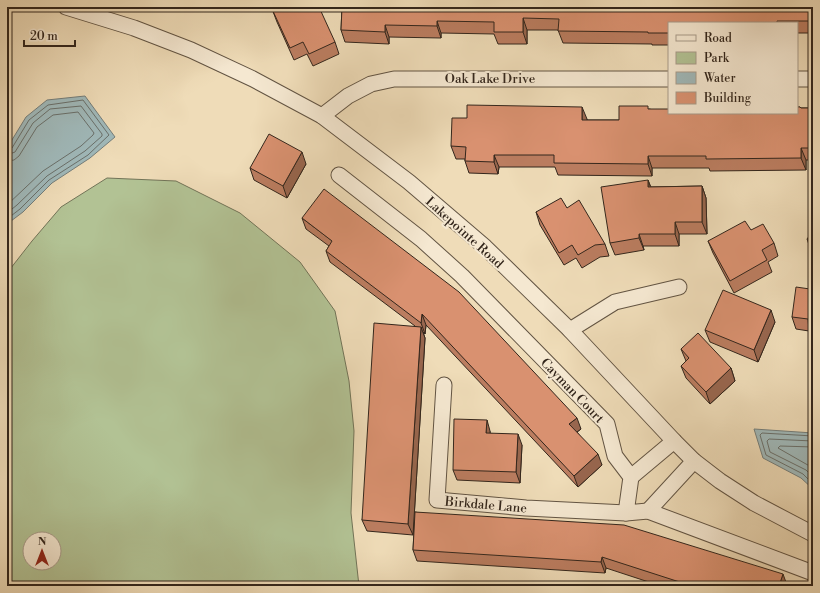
<svg xmlns="http://www.w3.org/2000/svg" width="820" height="593" font-family="'Libre Bodoni',serif">
<rect width="100%" height="100%" fill="#efdcb8"/>
<filter id="stains"><feTurbulence type="fractalNoise" baseFrequency=".005" numOctaves="4"/><feColorMatrix values="0 0 0 0 .2 0 0 0 0 .09 0 0 0 0 .02 0 0 0 .5 -.17"/></filter>
<radialGradient id="worn" r=".72"><stop offset=".6" stop-color="#630" stop-opacity="0"/><stop offset="1" stop-color="#630" stop-opacity=".3"/></radialGradient>
<path fill="#b2c294" stroke="#727458" fill-rule="evenodd" d="M107 178 176 181 240 213 300 262 335 311 349 381 354 431 351 513 359 586H7V273L32 241 61 207ZM30 539H54V563H30Z"/>
<g fill="#a0b9ba" stroke="#747e7b">
<polygon points="85,96 115,137 90,158 52,183 23,212 7,224 7,148 26,117 47,100"/>
<polygon points="754,429 813,433 813,489 801,478 763,458"/>
</g>
<g fill="none" stroke-linecap="round" stroke-linejoin="round">
<g stroke="#6a706b" stroke-width="1">
<polyline points="7,150 12,148 29,120 48,105 83,100 109,135 88,155 49,180 20,209 7,219"/>
<polyline points="7,155 15,152 33,123 50,109 81,106 102,134 102,136 85,151 47,176 17,205 7,213"/>
<polyline points="7,161 14,160 19,156 37,127 53,115 78,112 94,133 93,135 81,146 43,171 7,205"/>
<polyline points="813,436 762,433 760,435 766,455 803,474 813,484"/>
<polyline points="813,441 769,439 767,441 770,452 806,470 813,477"/>
<polyline points="813,447 780,446 778,448 813,468"/>
</g>
<g stroke="#625443" stroke-width="17">
<g id="minor">
<polyline points="66,7 134,28 191,50 253,79 322,116 409,182 485,247 570,330 674,441 694,461 720,481 754,503 813,534"/>
<polyline points="797,79 813,79"/>
<polyline points="322,116 348,96 371,84 394,79 669,79"/>
<polyline points="339,175 421,239 462,276 607,424 615,456 631,477 626,513 648,511 813,573"/>
<polyline points="570,330 615,302 679,287"/>
<polyline points="444,385 437,500 526,508 626,513"/>
<polyline points="631,477 674,441"/>
<polyline points="648,511 694,461"/>
</g>
</g>
<use href="#minor" stroke="#f5e8d1" stroke-width="15"/>
</g>
<g fill="#bb7d60" stroke="#33261c">
<polygon points="342,7 813,7 813,33 797,33 797,23 669,23 669,45 652,45 652,44 563,43 558,30 527,30 527,44 498,44 494,34 441,33 441,38 389,37 389,44 345,42 341,30"/>
<polygon points="272,9 335,42 339,54 313,66 307,54 294,60 277,22"/>
<polygon points="800,107 801,108 813,108 813,160 806,160 806,170 710,171 709,168 652,168 652,176 558,175 555,167 499,167 498,174 469,173 465,161 465,159 456,159 451,146 587,119 587,120 619,120 649,109 669,113"/>
<polygon points="306,164 287,198 254,180 250,168"/>
<polygon points="648,180 651,187 702,186 706,198 707,234 679,234 679,246 643,246 644,250 615,255 610,243"/>
<polygon points="567,208 605,244 609,256 600,257 582,268 576,258 564,265 540,225 536,212"/>
<polygon points="302,218 581,429 577,432 602,465 578,487 426,325 425,334 423,332 425,338 413,535 367,531 362,520 415,326 330,262 326,251 329,246 306,229"/>
<polygon points="751,230 774,243 778,256 768,262 772,272 734,293 713,253 708,241"/>
<polygon points="813,232 813,253 811,251 807,239"/>
<polygon points="810,289 809,331 796,329 792,317"/>
<polygon points="775,322 758,362 710,342 705,330"/>
<polygon points="681,349 731,368 735,381 710,404 686,378 681,366 686,361"/>
<polygon points="490,431 490,433 522,445 520,483 457,480 453,470"/>
<polygon points="415,512 787,585 786,586 661,586 606,568 605,573 417,561 413,550"/>
</g>
<g fill="#98664e" stroke="#33261c">
<polygon points="523,18 527,30 527,44 523,32"/>
<polygon points="437,21 441,33 441,38 437,26"/>
<polygon points="385,25 389,37 389,44 385,32"/>
<polygon points="582,107 587,119 587,132 582,120"/>
<polygon points="801,148 806,160 806,170 801,158"/>
<polygon points="302,152 306,164 287,198 283,186"/>
<polygon points="494,155 499,167 498,174 494,162"/>
<polygon points="648,156 652,168 652,176 648,164"/>
<polygon points="648,180 652,192 648,187"/>
<polygon points="702,186 706,198 707,234 702,222"/>
<polygon points="675,222 679,234 679,246 675,234"/>
<polygon points="639,234 643,246 644,250 639,238"/>
<polygon points="771,310 775,322 758,362 754,350"/>
<polygon points="422,314 426,325 425,334 421,323"/>
<polygon points="421,327 425,338 413,535 408,524"/>
<polygon points="731,368 735,381 710,404 706,392"/>
<polygon points="577,418 581,429 573,435 569,424"/>
<polygon points="487,420 490,431 490,444 486,433"/>
<polygon points="518,434 522,445 520,483 516,472"/>
<polygon points="598,454 602,465 578,487 574,476"/>
<polygon points="602,557 606,568 605,573 601,562"/>
<polygon points="783,574 787,585 786,586 779,586"/>
</g>
<g fill="#d99170" stroke="#33261c">
<polygon points="278,7 319,7 335,42 309,54 303,42 290,48 272,9"/>
<polygon points="342,7 813,7 813,21 777,21 777,23 669,23 669,33 648,33 648,32 558,31 559,19 523,18 523,32 494,32 494,22 437,21 437,26 385,25 385,32 341,30"/>
<polygon points="467,105 582,107 582,120 619,120 619,106 648,106 648,109 669,109 669,113 797,113 797,107 800,107 801,108 813,108 813,148 801,148 801,158 706,159 706,156 648,156 648,164 554,163 554,155 494,155 494,162 465,161 466,147 451,146 452,118 467,118"/>
<polygon points="269,134 302,152 283,186 250,168"/>
<polygon points="648,180 648,187 702,186 702,222 675,222 675,234 639,234 639,238 610,243 601,187"/>
<polygon points="324,189 459,292 577,418 569,424 598,454 574,476 422,314 421,323 326,251 332,241 302,218"/>
<polygon points="561,198 567,208 579,200 605,244 595,245 578,255 572,245 559,253 536,212"/>
<polygon points="745,221 751,230 763,224 774,243 762,250 767,260 730,281 708,241"/>
<polygon points="813,232 813,244 807,239"/>
<polygon points="812,274 813,275 813,375 808,319 792,317 796,287 810,289"/>
<polygon points="723,290 771,310 754,350 705,330"/>
<polygon points="374,323 421,327 408,524 362,520"/>
<polygon points="698,333 731,368 706,392 681,366 689,358 681,349"/>
<polygon points="454,419 487,420 486,433 518,434 516,472 453,470"/>
<polygon points="415,512 624,525 783,574 779,586 692,586 602,557 601,562 413,550"/>
</g>
<g text-anchor="middle" stroke-width="4" stroke-linejoin="round" paint-order="stroke">
<g font-size="13" fill="#33261c" stroke="#f5e8d1">
<text x="490" y="83">Oak Lake Drive</text>
<text transform="translate(465 232) rotate(42)" y="5">Lakepointe Road</text>
<text transform="translate(573 390) rotate(46)" y="5">Cayman Court</text>
<text transform="translate(486 504) rotate(5)" y="5">Birkdale Lane</text>
</g>
</g>
<rect width="820" height="593" fill="none" stroke="#efdcb8" stroke-width="24"/>
<rect x="8" y="8" width="804" height="577" fill="none" stroke="#33261c" stroke-width="2"/>
<rect x="12" y="12" width="796" height="569" fill="none" stroke="#33261c"/>
<rect x="668" y="22" width="130" height="92" fill="#f5e8d1" stroke="#a79a89"/>
<rect x="676" y="35" width="20" height="6" fill="#f5e8d1" stroke="#a79a89"/>
<text x="704" y="42" font-size="12" fill="#33261c">Road</text>
<rect x="676" y="52" width="20" height="12" fill="#b2c294" stroke="#a79a89"/>
<text x="704" y="62" font-size="12" fill="#33261c">Park</text>
<rect x="676" y="72" width="20" height="12" fill="#a0b9ba" stroke="#a79a89"/>
<text x="704" y="82" font-size="12" fill="#33261c">Water</text>
<rect x="676" y="92" width="20" height="12" fill="#d99170" stroke="#a79a89"/>
<text x="704" y="102" font-size="12" fill="#33261c">Building</text>
<g transform="translate(42 551)"><circle r="19" fill="#f5e8d1" stroke="#a79a89"/>
<path d="M0-3L7 15L0 10L-7 15Z" fill="#8f2418"/>
<text y="-6" font-size="11" font-weight="bold" text-anchor="middle" fill="#33261c">N</text>
</g>
<path d="M24 40v6h51v-6" fill="none" stroke="#33261c" stroke-width="2"/>
<text x="30" y="40" font-size="12" fill="#33261c" stroke="#f5e8d1" stroke-width="3" paint-order="stroke">20 m</text>
<rect width="100%" height="100%" filter="url(#stains)"/>
<rect width="100%" height="100%" fill="url(#worn)"/>
</svg>
